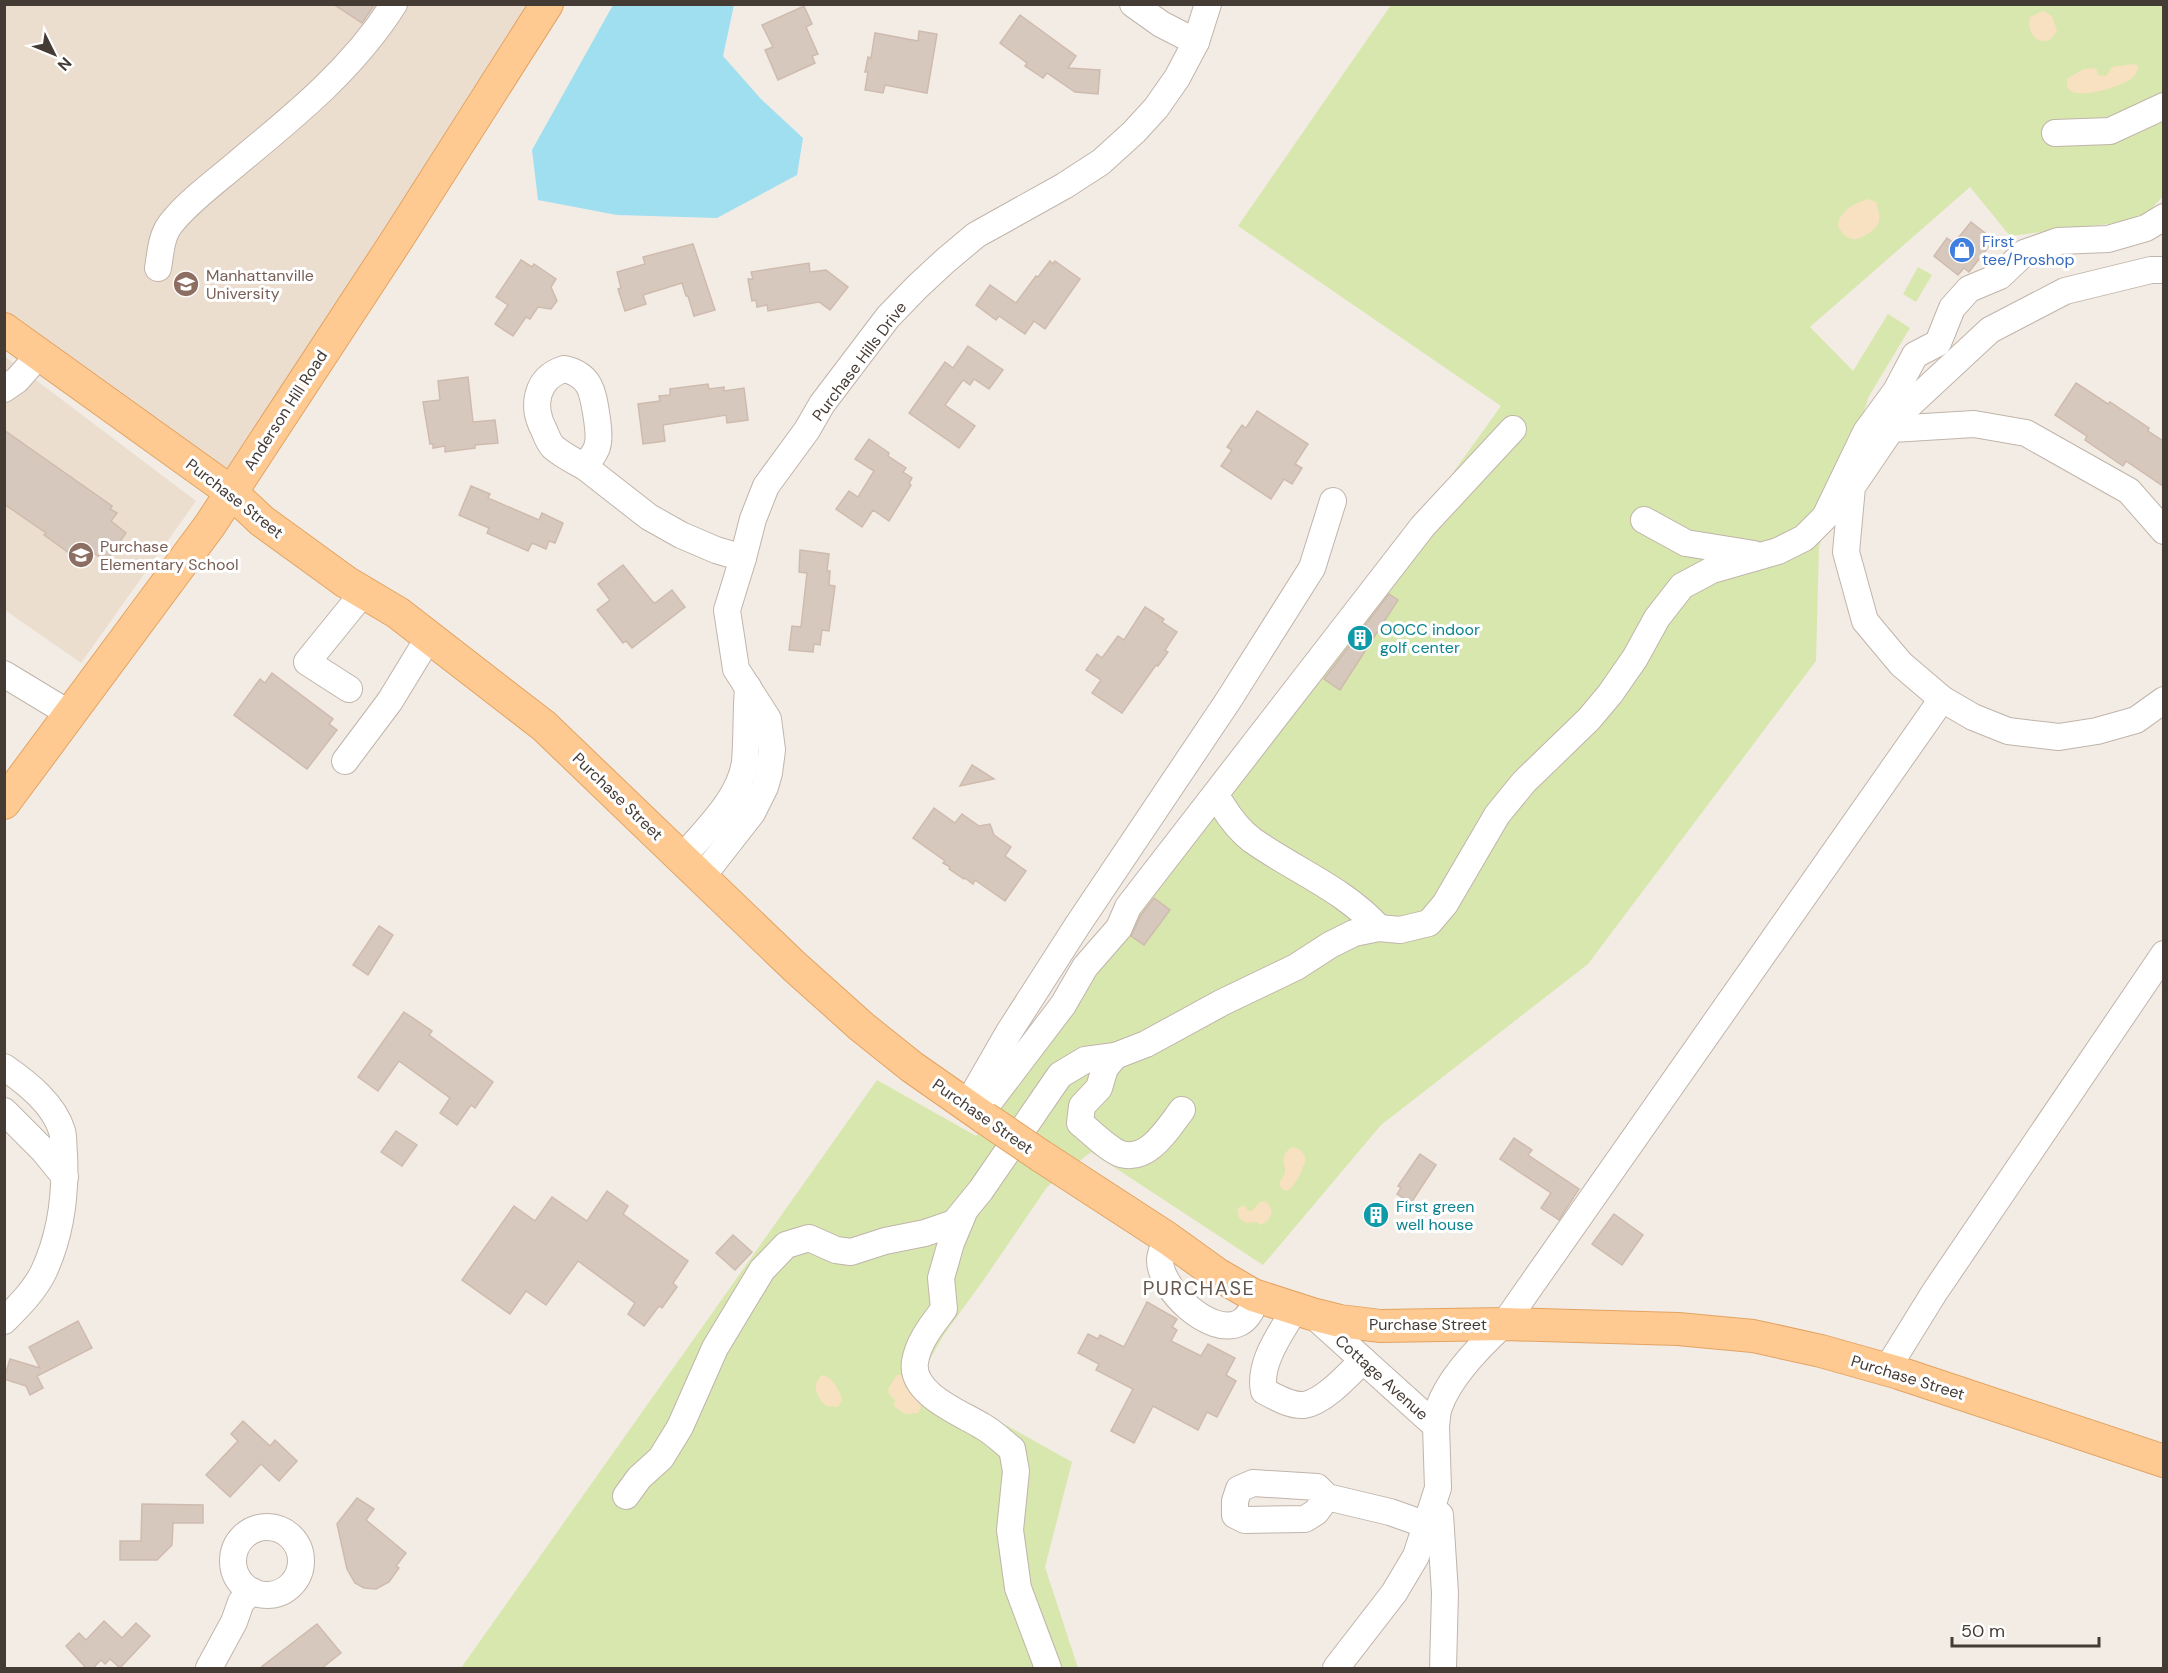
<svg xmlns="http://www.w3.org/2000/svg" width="2168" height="1673" font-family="'DM Sans',sans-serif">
<rect width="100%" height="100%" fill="#f2ece5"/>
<g fill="#ecdecf">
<polygon points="5,5 547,5 231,492 5,329"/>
<polygon points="4,356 196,501 81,663 5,610"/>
</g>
<g fill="#d8e7ad">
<polygon points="2161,4 2163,7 2163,196 2141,220 2010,236 1970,187 1810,327 1853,371 1888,314 1910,328 1869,396 1819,546 1816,661 1588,964 1381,1125 1263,1265 1091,1152 1047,1187 985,1278 943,1336 920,1377 1072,1462 1045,1567 1078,1668 461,1668 877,1080 976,1136 1501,406 1238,226 1391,5"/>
<polygon points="1918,267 1932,275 1916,302 1903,294"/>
</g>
<g fill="#f7e1c0">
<path d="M2043 11 2052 16 2057 30C2048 53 2024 37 2030 17Z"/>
<path d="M2132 64 2139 66C2137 71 2136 75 2132 78 2121 88 2057 107 2068 78L2084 69 2096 68 2098 75 2106 76 2112 67Z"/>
<path d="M1869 199 1876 202C1878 208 1880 215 1879 221 1877 230 1861 240 1852 239 1846 238 1841 232 1838 227 1838 211 1856 202 1869 199Z"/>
<path d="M1292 1147C1300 1148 1304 1152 1306 1160 1302 1169 1296 1188 1286 1191L1282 1189 1279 1184C1281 1179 1286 1174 1285 1170 1284 1159 1280 1156 1292 1147Z"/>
<path d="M1265 1201C1276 1209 1272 1221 1260 1225L1256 1222 1246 1223 1239 1218 1237 1209 1244 1205 1248 1211 1253 1210 1260 1202Z"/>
<path d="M823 1375C834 1379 839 1390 842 1400L838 1407 826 1406C817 1398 810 1383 823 1375Z"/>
<path d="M897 1375H901L904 1380 905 1387C914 1392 928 1399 918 1413L905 1414 894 1406 895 1400 889 1394 888 1389Z"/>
</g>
<polygon fill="#a0dff0" points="613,5 734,5 723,56 761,99 803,138 797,175 717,218 617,215 538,200 532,150"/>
<g fill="#d7c8bd" stroke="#cfbbae" stroke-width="1.5">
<polygon points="333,4 375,4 362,23"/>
<polygon points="804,6 812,24 806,27 818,54 812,56 815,63 778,80 765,50 773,47 762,25"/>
<polygon points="1020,15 1076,56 1068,68 1100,70 1098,94 1075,92 1047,73 1043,78 1025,66 1027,63 1000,43"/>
<polygon points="919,31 937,34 927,93 885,85 883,93 865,90 868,72 865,72 868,57 871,58 875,33 918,41"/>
<polygon points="1971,222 1994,240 1969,272 1964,268 1958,275 1934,256 1947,238 1954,243"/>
<polygon points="693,244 715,310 694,316 688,296 686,296 682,283 643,295 646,304 625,311 618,289 621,288 617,272 645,264 643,257"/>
<polygon points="521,260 532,267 534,264 556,279 551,287 557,301 551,309 538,307 530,319 526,317 513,336 495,324 508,305 496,297"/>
<polygon points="1050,261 1053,264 1055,261 1080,279 1045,329 1034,321 1025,334 999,316 996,320 976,305 990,285 1016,303 1036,276 1038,277"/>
<polygon points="809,263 810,272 826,270 848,287 830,310 819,302 768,311 767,305 757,307 756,300 752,301 748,279 753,279 751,272"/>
<polygon points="968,346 1003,370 989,389 974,379 970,385 963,380 945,405 975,426 959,448 909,413 945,362 953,368"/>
<polygon points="468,377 473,422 495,420 498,443 475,445 475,448 445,452 445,446 433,448 433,444 430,444 423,402 440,400 438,381"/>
<polygon points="2076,383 2108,404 2110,402 2149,428 2148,431 2163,441 2163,486 2126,461 2123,466 2085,440 2087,436 2055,415"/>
<polygon points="708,384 709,389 724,387 724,391 744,388 748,420 727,423 726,415 663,425 665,441 643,444 638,404 660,401 659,396 670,395 670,389"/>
<polygon points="1257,411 1308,444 1295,464 1302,468 1292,484 1284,479 1271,499 1221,466 1232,450 1227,447 1242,425 1246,428"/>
<polygon points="4,430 112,506 110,509 117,513 111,521 126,533 106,562 84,546 76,558 44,535 46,533 4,504"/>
<polygon points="869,439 889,453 888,456 906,468 903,472 912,478 909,483 911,485 889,521 873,510 862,527 836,509 849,491 858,497 874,471 855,459"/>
<polygon points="471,486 490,494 488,498 539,520 542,513 563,523 555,543 549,541 546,549 532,543 528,551 487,533 489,528 459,515"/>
<polygon points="800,550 829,554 827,571 830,571 829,585 835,586 829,631 822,630 820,645 814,644 813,652 789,650 792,626 801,627 807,573 799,572"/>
<polygon points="623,565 652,601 655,603 672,590 685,607 632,648 626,641 623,643 597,610 610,600 598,584"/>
<polygon points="1389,594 1398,600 1340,690 1324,679"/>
<polygon points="1145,607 1164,619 1162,622 1177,632 1165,650 1168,652 1158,666 1156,665 1122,713 1092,693 1101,680 1086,670 1097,654 1102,658 1118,636 1124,640"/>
<polygon points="272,673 333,719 329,724 337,730 307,769 234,715 260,679 265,683"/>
<polygon points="972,765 994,779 960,786"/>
<polygon points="934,808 955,823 962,814 979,826 990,824 994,835 1011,847 1005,856 1026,871 1005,901 975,880 973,884 965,878 964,879 949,869 950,867 943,863 945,861 913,838"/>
<polygon points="1154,898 1170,910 1144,945 1131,936 1141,915"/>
<polygon points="379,926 393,935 368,975 353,965"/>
<polygon points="404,1012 432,1031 429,1035 493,1082 475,1108 471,1105 457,1125 440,1113 450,1098 399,1061 378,1091 358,1077"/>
<polygon points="396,1131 417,1145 402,1166 381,1152"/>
<polygon points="1514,1138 1532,1150 1528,1155 1579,1189 1559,1220 1541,1208 1551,1193 1500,1159"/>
<polygon points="1420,1154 1436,1165 1411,1203 1397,1194 1401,1188 1398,1186"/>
<polygon points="607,1191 628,1206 623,1214 688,1261 673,1283 677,1287 662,1308 659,1306 644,1326 628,1314 635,1303 578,1261 546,1305 526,1291 510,1314 462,1280 514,1206 535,1221 552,1197 587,1221"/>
<polygon points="1614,1214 1643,1235 1622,1265 1592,1244"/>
<polygon points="733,1235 752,1252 735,1270 716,1253"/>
<polygon points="1147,1302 1177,1319 1172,1327 1177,1330 1171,1341 1201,1356 1208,1344 1235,1358 1226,1375 1236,1381 1217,1417 1207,1412 1198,1430 1153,1406 1134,1443 1111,1431 1133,1389 1096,1370 1099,1364 1078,1353 1088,1334 1098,1339 1100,1335 1124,1347"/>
<polygon points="78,1321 92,1348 37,1376 43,1388 30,1395 26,1386 4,1379 10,1359 40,1368 29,1347"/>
<polygon points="243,1421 270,1446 275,1440 297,1461 279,1481 261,1464 230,1497 206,1475 238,1441 231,1434"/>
<polygon points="357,1498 374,1509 366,1520 406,1553 396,1566 399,1568 389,1582 376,1589 364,1588 355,1583 347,1569 337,1524"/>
<polygon points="142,1504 203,1505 203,1523 173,1523 172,1545 157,1560 120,1560 120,1541 141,1541"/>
<polygon points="104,1621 122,1638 136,1623 150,1636 120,1668 110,1659 105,1664 101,1660 93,1668 86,1668 66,1646 79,1633 86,1640"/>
<polygon points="317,1624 341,1653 322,1668 260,1668"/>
</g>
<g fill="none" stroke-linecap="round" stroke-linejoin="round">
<g stroke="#c1b4aa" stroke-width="28">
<g id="minor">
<polyline points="1133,4 1161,24 1196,42"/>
<polyline points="2055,133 2110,131 2164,106"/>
<path d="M158 268C161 251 161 234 173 221 192 198 218 180 241 160 298 113 354 67 394 4"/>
<polyline points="2164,270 2151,270 2065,291 1990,330 1905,409 1852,487 1846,552 1865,621 1901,664 1942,699 1973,717 2008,731 2059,737 2097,731 2136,720 2164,700"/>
<path d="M564 369C592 375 593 394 597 419 598 426 600 439 597 447 595 454 588 461 585 467 574 461 562 455 553 447 549 443 546 435 544 430 531 406 536 378 564 369Z"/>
<polyline points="4,389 17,380 40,354"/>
<polyline points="1892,429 1974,424 2026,433 2129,491 2164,531"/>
<polyline points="585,467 649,517 681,535 716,550 743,558"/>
<polyline points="1644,520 1686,543 1754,554"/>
<polyline points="4,674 70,714"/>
<polyline points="349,689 307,662 363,593"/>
<polyline points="345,761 390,701 429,637"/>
<path d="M1222 805C1230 818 1240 831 1252 840 1294 870 1344 889 1379 928"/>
<path d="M682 858C705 830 740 799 745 762 747 737 746 712 748 687"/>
<polyline points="702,877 752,813 765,787 769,773 772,750 768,719 736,669 727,610 743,558 753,519 766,486 807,430 822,404 888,317 917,287 945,261 976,235 1064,186 1101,162 1134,132 1156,108 1177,78 1196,42 1208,4"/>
<path d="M4 1067C27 1083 54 1104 62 1131 64 1138 63 1147 64 1154 66 1194 61 1234 44 1271 35 1290 19 1306 4 1321"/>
<polyline points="967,1105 1009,1032 1077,926 1228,701 1312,568 1333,501"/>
<path d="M1182 1110C1168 1128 1149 1162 1121 1154 1109 1150 1090 1131 1080 1123L1082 1106 1099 1088 1105 1068 1115 1056 1146 1044 1223 1002 1296 967 1330 945 1354 933 1379 928 1400 930 1429 923 1445 904 1497 815 1524 782 1589 719 1610 694 1635 658 1657 618 1682 586 1712 570 1778 551 1804 538 1825 517 1866 432 1896 391 1915 355 1938 343 1952 308 1969 289 2000 276 2024 253 2058 241 2108 239 2146 228 2164 217"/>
<polyline points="4,1111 43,1150 65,1177"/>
<polyline points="980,1114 1063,1005 1085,967 1119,928 1128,907 1423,526 1513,429"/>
<path d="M964 1212 951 1243 941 1278 944 1309C932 1325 918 1342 915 1362 910 1394 961 1413 982 1426 993 1432 1002 1441 1012 1449L1016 1471 1010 1530 1018 1588 1048 1668"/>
<path d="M1167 1238C1165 1244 1160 1253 1160 1260 1160 1289 1210 1337 1239 1323 1248 1319 1254 1306 1257 1297"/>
<path d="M1295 1309C1281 1333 1258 1363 1264 1391 1275 1397 1291 1406 1304 1405 1324 1402 1349 1374 1363 1360"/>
<polyline points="1312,1314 1436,1426 1438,1488 1416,1556 1394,1593 1336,1668"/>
<polyline points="1887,1369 1934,1293 2164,954"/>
<path d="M1436 1426C1437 1420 1437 1412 1439 1407 1450 1376 1481 1345 1504 1324L1942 699"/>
<polyline points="626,1496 639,1478 661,1458 680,1427 715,1348 762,1270 786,1245 809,1238 836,1250 851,1252 885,1241 925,1233 954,1223 981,1190 1060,1075 1085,1060 1115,1056"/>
<polyline points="1327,1497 1316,1512 1305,1519 1245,1520 1235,1515 1235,1501 1239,1489 1253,1483 1317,1487 1327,1497 1390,1512 1441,1530"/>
<polyline points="1440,1515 1445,1593 1443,1668"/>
<circle cx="267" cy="1561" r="34"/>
<polyline points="209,1668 234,1622 241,1602 252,1591"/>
</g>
</g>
<g stroke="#e3a362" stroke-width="34">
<g id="major">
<polyline points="4,329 231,492 262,521 346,582 398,613 544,726 795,967 862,1027 912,1067 985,1118"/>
<polyline points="4,803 210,525 398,238 547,4"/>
<polyline points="1041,1156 1167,1238 1217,1274 1253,1295 1312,1314 1340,1321 1381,1326 1504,1324 1678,1329 1753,1336 1821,1351 1899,1373 2164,1461"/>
</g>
</g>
<use href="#minor" stroke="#fff" stroke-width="26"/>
<use href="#major" stroke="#feca92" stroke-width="32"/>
<g stroke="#e3a362" stroke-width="34" stroke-linecap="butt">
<polyline id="major-bridge" points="985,1118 1041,1156"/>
</g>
<use href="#major-bridge" stroke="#feca92" stroke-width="32"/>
</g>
<defs>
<g id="shop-disc" transform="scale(1.35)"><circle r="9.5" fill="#3f7fe0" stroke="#fff"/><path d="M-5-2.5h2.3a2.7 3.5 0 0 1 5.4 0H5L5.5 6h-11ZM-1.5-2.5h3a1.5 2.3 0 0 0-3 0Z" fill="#fff"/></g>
<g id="university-disc" transform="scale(1.35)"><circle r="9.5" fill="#8d6e63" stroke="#fff"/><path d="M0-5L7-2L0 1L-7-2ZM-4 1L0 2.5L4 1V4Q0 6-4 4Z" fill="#fff"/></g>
<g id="school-disc" transform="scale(1.35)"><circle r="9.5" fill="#8d6e63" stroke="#fff"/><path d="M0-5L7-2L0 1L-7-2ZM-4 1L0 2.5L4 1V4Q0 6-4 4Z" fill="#fff"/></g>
<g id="building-disc" transform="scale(1.35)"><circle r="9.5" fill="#0f9aa8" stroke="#fff"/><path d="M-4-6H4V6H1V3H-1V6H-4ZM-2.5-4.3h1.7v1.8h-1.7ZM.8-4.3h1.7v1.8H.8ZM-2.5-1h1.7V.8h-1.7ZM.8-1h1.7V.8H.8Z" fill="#fff"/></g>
</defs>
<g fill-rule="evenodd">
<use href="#shop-disc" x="1962" y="250"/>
<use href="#university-disc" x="186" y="284"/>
<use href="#school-disc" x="81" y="555"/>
<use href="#building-disc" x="1360" y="638"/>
<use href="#building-disc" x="1376" y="1215"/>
</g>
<g text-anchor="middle" stroke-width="6" stroke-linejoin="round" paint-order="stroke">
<g font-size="16" fill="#366cbe" stroke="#fff" text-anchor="start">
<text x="1982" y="247">First<tspan x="1982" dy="18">tee/Proshop</tspan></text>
</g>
<g font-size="16" fill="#785e54" stroke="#fff" text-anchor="start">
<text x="206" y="281">Manhattanville<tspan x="206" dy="18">University</tspan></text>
<text x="100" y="552">Purchase<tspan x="100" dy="18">Elementary School</tspan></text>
</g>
<g font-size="16" fill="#453b35" stroke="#fff">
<text transform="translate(859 361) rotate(-53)" y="6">Purchase Hills Drive</text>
<text transform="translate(285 410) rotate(-57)" y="6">Anderson Hill Road</text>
<text transform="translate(235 498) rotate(38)" y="6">Purchase Street</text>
<text transform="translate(618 796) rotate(44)" y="6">Purchase Street</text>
<text transform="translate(983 1116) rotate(35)" y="6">Purchase Street</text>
<text x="1428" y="1330">Purchase Street</text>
<text transform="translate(1382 1377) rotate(42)" y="6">Cottage Avenue</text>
<text transform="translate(1908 1377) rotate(17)" y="6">Purchase Street</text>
</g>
<g font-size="16" fill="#0d838f" stroke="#fff" text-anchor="start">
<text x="1380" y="635">OOCC indoor<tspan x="1380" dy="18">golf center</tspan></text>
<text x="1396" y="1212">First green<tspan x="1396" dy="18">well house</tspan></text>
</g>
<g font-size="20" letter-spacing="1.5" fill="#67574c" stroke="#fff">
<text x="1199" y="1295">PURCHASE</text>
</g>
</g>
<rect width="2168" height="1673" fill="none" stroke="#453b35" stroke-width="12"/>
<g transform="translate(54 54) rotate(133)" stroke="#ffffff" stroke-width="4.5" paint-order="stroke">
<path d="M0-4.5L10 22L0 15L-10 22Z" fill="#453b35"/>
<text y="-9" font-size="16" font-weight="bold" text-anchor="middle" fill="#453b35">N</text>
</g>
<path d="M1952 1637v9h147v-9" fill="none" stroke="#453b35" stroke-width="3"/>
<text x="1961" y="1637" font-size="18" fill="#453b35" stroke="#ffffff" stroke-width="4.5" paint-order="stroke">50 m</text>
</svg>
